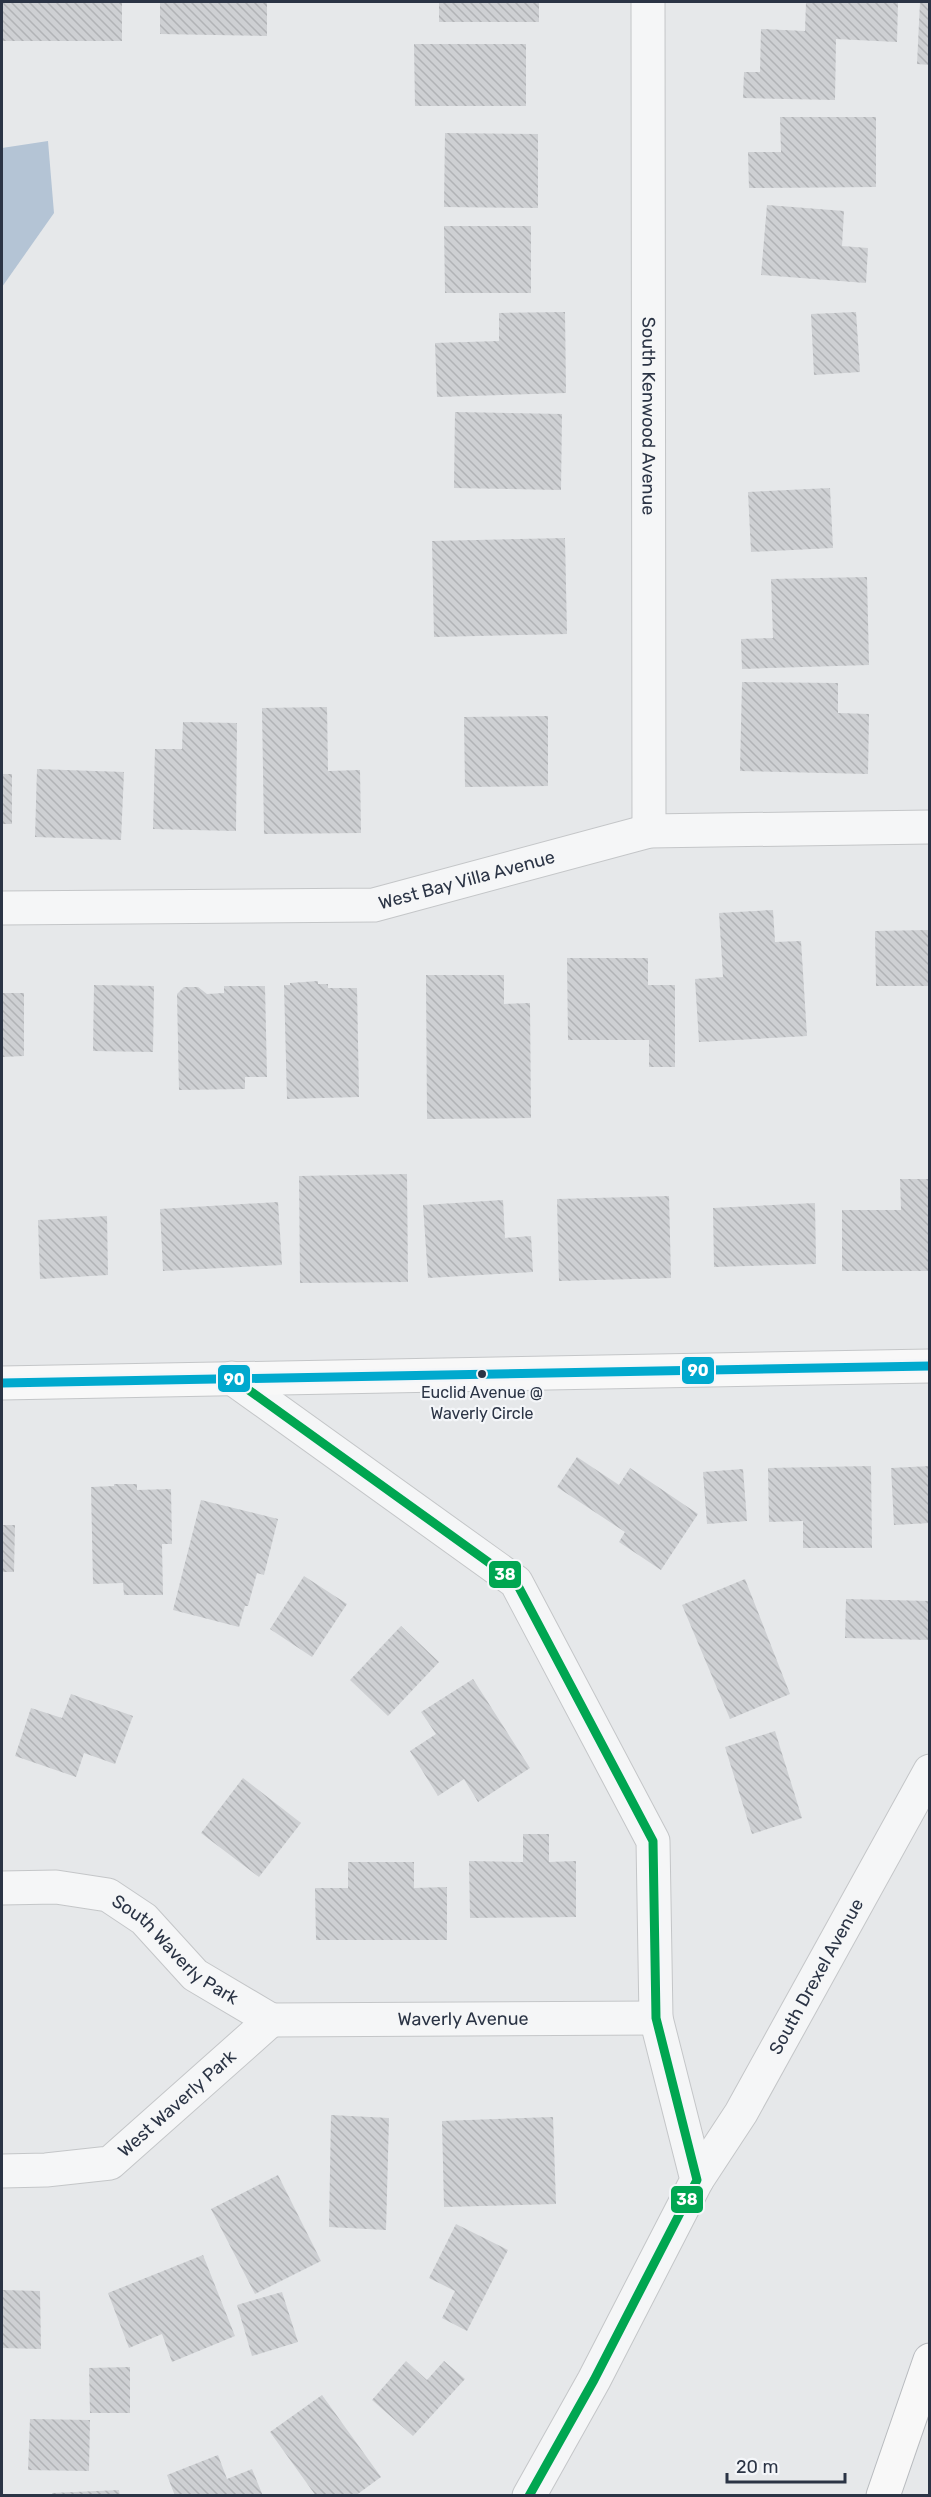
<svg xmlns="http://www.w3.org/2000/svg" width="931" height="2497" font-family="Rubik,sans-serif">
<defs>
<pattern id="building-back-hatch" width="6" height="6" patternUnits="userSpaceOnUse" patternTransform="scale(1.5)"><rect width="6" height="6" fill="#ced0d3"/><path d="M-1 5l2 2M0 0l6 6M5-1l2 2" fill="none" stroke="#b1b3b6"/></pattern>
</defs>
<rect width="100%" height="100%" fill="#e6e8ea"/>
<polygon fill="#b4c4d5" points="48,141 54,213 2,287 2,148"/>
<g fill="url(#building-back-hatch)">
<rect x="2" y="2" width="120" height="39"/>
<polygon points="160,2 267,2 267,36 160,34"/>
<rect x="439" y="2" width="100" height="20"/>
<polygon points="806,2 898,2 897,42 836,39 835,100 743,98 744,72 760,72 761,29 805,31"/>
<polygon points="920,2 930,2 930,65 917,64"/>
<polygon points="414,44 526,44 526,106 415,106"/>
<polygon points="780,117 876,117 876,187 749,188 748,152 781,152"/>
<polygon points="445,133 538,134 538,208 444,207"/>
<polygon points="767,205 844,211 842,246 868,248 866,283 761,275"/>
<polygon points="444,226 531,226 531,293 445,293"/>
<polygon points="565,312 566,393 437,397 435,343 499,341 499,313"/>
<polygon points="856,312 860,372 814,375 811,314"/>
<polygon points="455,412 562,414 561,490 454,488"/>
<polygon points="830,488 833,548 751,552 748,492"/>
<polygon points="565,538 567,634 434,637 432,541"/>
<polygon points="867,577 869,665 742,669 741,639 773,638 771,579"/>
<polygon points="742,682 838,683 838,713 869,714 868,774 740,771"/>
<polygon points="327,707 328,771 360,770 361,833 264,834 262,708"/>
<polygon points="548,716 548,786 465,787 464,717"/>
<polygon points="183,722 237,723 236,831 153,829 155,749 182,749"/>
<polygon points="37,769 124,772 121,840 35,837"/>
<rect x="2" y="774" width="10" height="50"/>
<polygon points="773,910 775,942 801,941 807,1036 699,1042 695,979 723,977 719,913"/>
<polygon points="930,930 930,986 876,986 875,931"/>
<polygon points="567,958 648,958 648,985 675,985 675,1067 649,1067 649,1040 568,1040"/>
<polygon points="426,975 504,975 504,1004 530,1003 531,1118 427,1119"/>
<polygon points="318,981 318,984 328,984 328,988 357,988 359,1097 287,1099 284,985 290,985 290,983"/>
<polygon points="94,985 154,986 153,1052 93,1051"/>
<polygon points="224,986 265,986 267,1077 245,1077 245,1089 179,1090 177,994 184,987 198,987 207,994 224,993"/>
<polygon points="2,993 24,993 24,1056 2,1057"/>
<polygon points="407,1174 408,1282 300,1283 299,1176"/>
<polygon points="900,1179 930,1179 930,1271 842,1271 842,1210 901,1210"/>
<polygon points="669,1196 671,1278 559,1281 557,1199"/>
<polygon points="503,1200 505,1238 531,1236 533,1272 428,1278 423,1205"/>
<polygon points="278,1202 282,1265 163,1271 160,1209"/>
<polygon points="815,1203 816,1264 714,1267 713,1208"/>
<polygon points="107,1216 108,1275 40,1279 38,1220"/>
<polygon points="577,1457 619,1485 630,1468 698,1514 661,1570 619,1542 625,1532 557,1487"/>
<polygon points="871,1466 872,1548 803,1548 803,1521 769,1522 768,1468"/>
<polygon points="930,1466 930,1523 894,1525 891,1468"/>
<polygon points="743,1469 747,1521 707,1524 703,1472"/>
<polygon points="114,1484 137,1484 137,1490 171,1489 172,1544 162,1544 163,1595 124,1595 123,1583 93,1584 91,1487 114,1486"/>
<polygon points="201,1500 278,1519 264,1575 257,1573 248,1606 245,1606 239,1627 173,1610"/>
<polygon points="2,1525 15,1525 14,1572 2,1572"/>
<polygon points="304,1576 347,1604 312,1657 270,1629"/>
<polygon points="745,1579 790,1694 730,1719 682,1605"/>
<polygon points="846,1599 930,1601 930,1640 845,1638"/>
<polygon points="401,1626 439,1662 388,1716 350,1680"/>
<polygon points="473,1679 530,1768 478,1802 464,1779 438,1796 410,1751 436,1734 421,1712"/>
<polygon points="71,1694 133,1716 115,1764 84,1753 76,1777 15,1756 31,1708 62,1718"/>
<polygon points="775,1731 802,1818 752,1834 725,1747"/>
<polygon points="243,1778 301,1823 259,1877 201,1833"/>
<polygon points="523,1834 549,1834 549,1862 576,1861 576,1917 470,1918 469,1861 523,1862"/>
<polygon points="348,1862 414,1862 414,1888 447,1887 447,1940 316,1940 315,1888 348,1888"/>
<polygon points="331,2115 389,2118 386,2230 329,2227"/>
<polygon points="553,2117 556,2204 444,2207 442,2121"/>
<polygon points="278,2175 321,2261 255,2294 211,2209"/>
<polygon points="456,2224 508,2250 467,2331 442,2318 455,2291 429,2278"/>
<polygon points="203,2255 235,2336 172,2362 162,2334 129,2348 108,2293"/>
<polygon points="2,2290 40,2291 41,2349 2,2348"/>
<polygon points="282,2292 298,2342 252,2356 237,2305"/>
<polygon points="406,2361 427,2380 444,2361 465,2379 413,2436 372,2400"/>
<polygon points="130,2367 130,2413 90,2413 89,2368"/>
<polygon points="322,2395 381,2477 355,2496 316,2496 270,2432"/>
<polygon points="30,2419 90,2420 89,2471 28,2470"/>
<polygon points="218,2455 227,2479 252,2469 263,2496 175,2496 167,2475"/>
<polygon points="119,2490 120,2496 52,2496 52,2493"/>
</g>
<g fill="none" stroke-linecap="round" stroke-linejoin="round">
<g stroke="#c4c6c8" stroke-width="35">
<g id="street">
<path id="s1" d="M648 2 649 831"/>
<path id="s2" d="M2 908 374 905 649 831 930 827"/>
<polyline points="232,1378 516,1582 653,1841 656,2018 697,2180 594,2380 529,2496"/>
<path id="s3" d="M2 1888 56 1887 108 1895 144 1919 195 1975 271 2020"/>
<path id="s4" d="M271 2020 656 2018"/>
<path id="s5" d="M2 2171 46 2170 110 2163 271 2020"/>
<path id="s6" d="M697 2180 741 2113 930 1771"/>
</g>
</g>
<g stroke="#c4c6c8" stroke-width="35">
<polyline id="secondary" points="2,1383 930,1366"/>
</g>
<g stroke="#b8bbbf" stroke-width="35">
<polyline id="highway" points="883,2496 930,2360"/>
</g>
<use href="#street" stroke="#f5f6f7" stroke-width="33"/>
<use href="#secondary" stroke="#f8f8f8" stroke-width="33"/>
<use href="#highway" stroke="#f8f8f8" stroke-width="33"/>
<g stroke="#f4f6f9" stroke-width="14">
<polyline id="bus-1" points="232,1378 516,1582 653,1841 656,2018 697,2180 594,2380 529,2496"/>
</g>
<g stroke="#f4f6f9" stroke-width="14">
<polyline id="bus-2" points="2,1383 930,1366"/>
</g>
<use href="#bus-1" stroke="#00a651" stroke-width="9"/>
<use href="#bus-2" stroke="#00a9ce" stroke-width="9"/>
</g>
<circle fill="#2b3445" stroke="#f4f6f9" stroke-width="2" cx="482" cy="1374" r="5"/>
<g text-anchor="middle" stroke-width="4.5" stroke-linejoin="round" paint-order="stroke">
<g font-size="16" fill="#2b3445" stroke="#f4f6f9">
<text x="482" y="1398">Euclid Avenue @<tspan x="482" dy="21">Waverly Circle</tspan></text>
</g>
<g font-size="18" fill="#2b3445" stroke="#f4f6f9">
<text dy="6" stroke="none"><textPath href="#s1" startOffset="414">South Kenwood Avenue</textPath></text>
<text dy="6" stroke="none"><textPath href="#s2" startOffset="468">West Bay Villa Avenue</textPath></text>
<text dy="6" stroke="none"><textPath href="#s3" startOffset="194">South Waverly Park</textPath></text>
<text dy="6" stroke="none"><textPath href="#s6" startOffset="236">South Drexel Avenue</textPath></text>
<text dy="6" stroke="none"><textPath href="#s4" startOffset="192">Waverly Avenue</textPath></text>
<text dy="6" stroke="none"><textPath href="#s5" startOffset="198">West Waverly Park</textPath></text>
</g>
</g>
<g stroke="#f4f6f9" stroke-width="2">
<rect x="681" y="1356" width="34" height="29" rx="6" fill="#00a9ce"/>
<rect x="217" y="1364" width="34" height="29" rx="6" fill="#00a9ce"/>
<rect x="488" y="1560" width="34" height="29" rx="6" fill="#00a651"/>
<rect x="670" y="2185" width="34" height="29" rx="6" fill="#00a651"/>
</g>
<g font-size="16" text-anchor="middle" font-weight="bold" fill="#fff">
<text x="698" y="1376">90</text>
<text x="234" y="1385">90</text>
<text x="505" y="1580">38</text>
<text x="687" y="2205">38</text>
</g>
<rect width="931" height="2497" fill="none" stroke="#2b3445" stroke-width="6"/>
<path d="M727 2473v9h118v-9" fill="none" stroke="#2b3445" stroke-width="3"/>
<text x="736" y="2473" font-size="18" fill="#2b3445" stroke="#f4f6f9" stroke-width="4.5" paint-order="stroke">20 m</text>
</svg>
